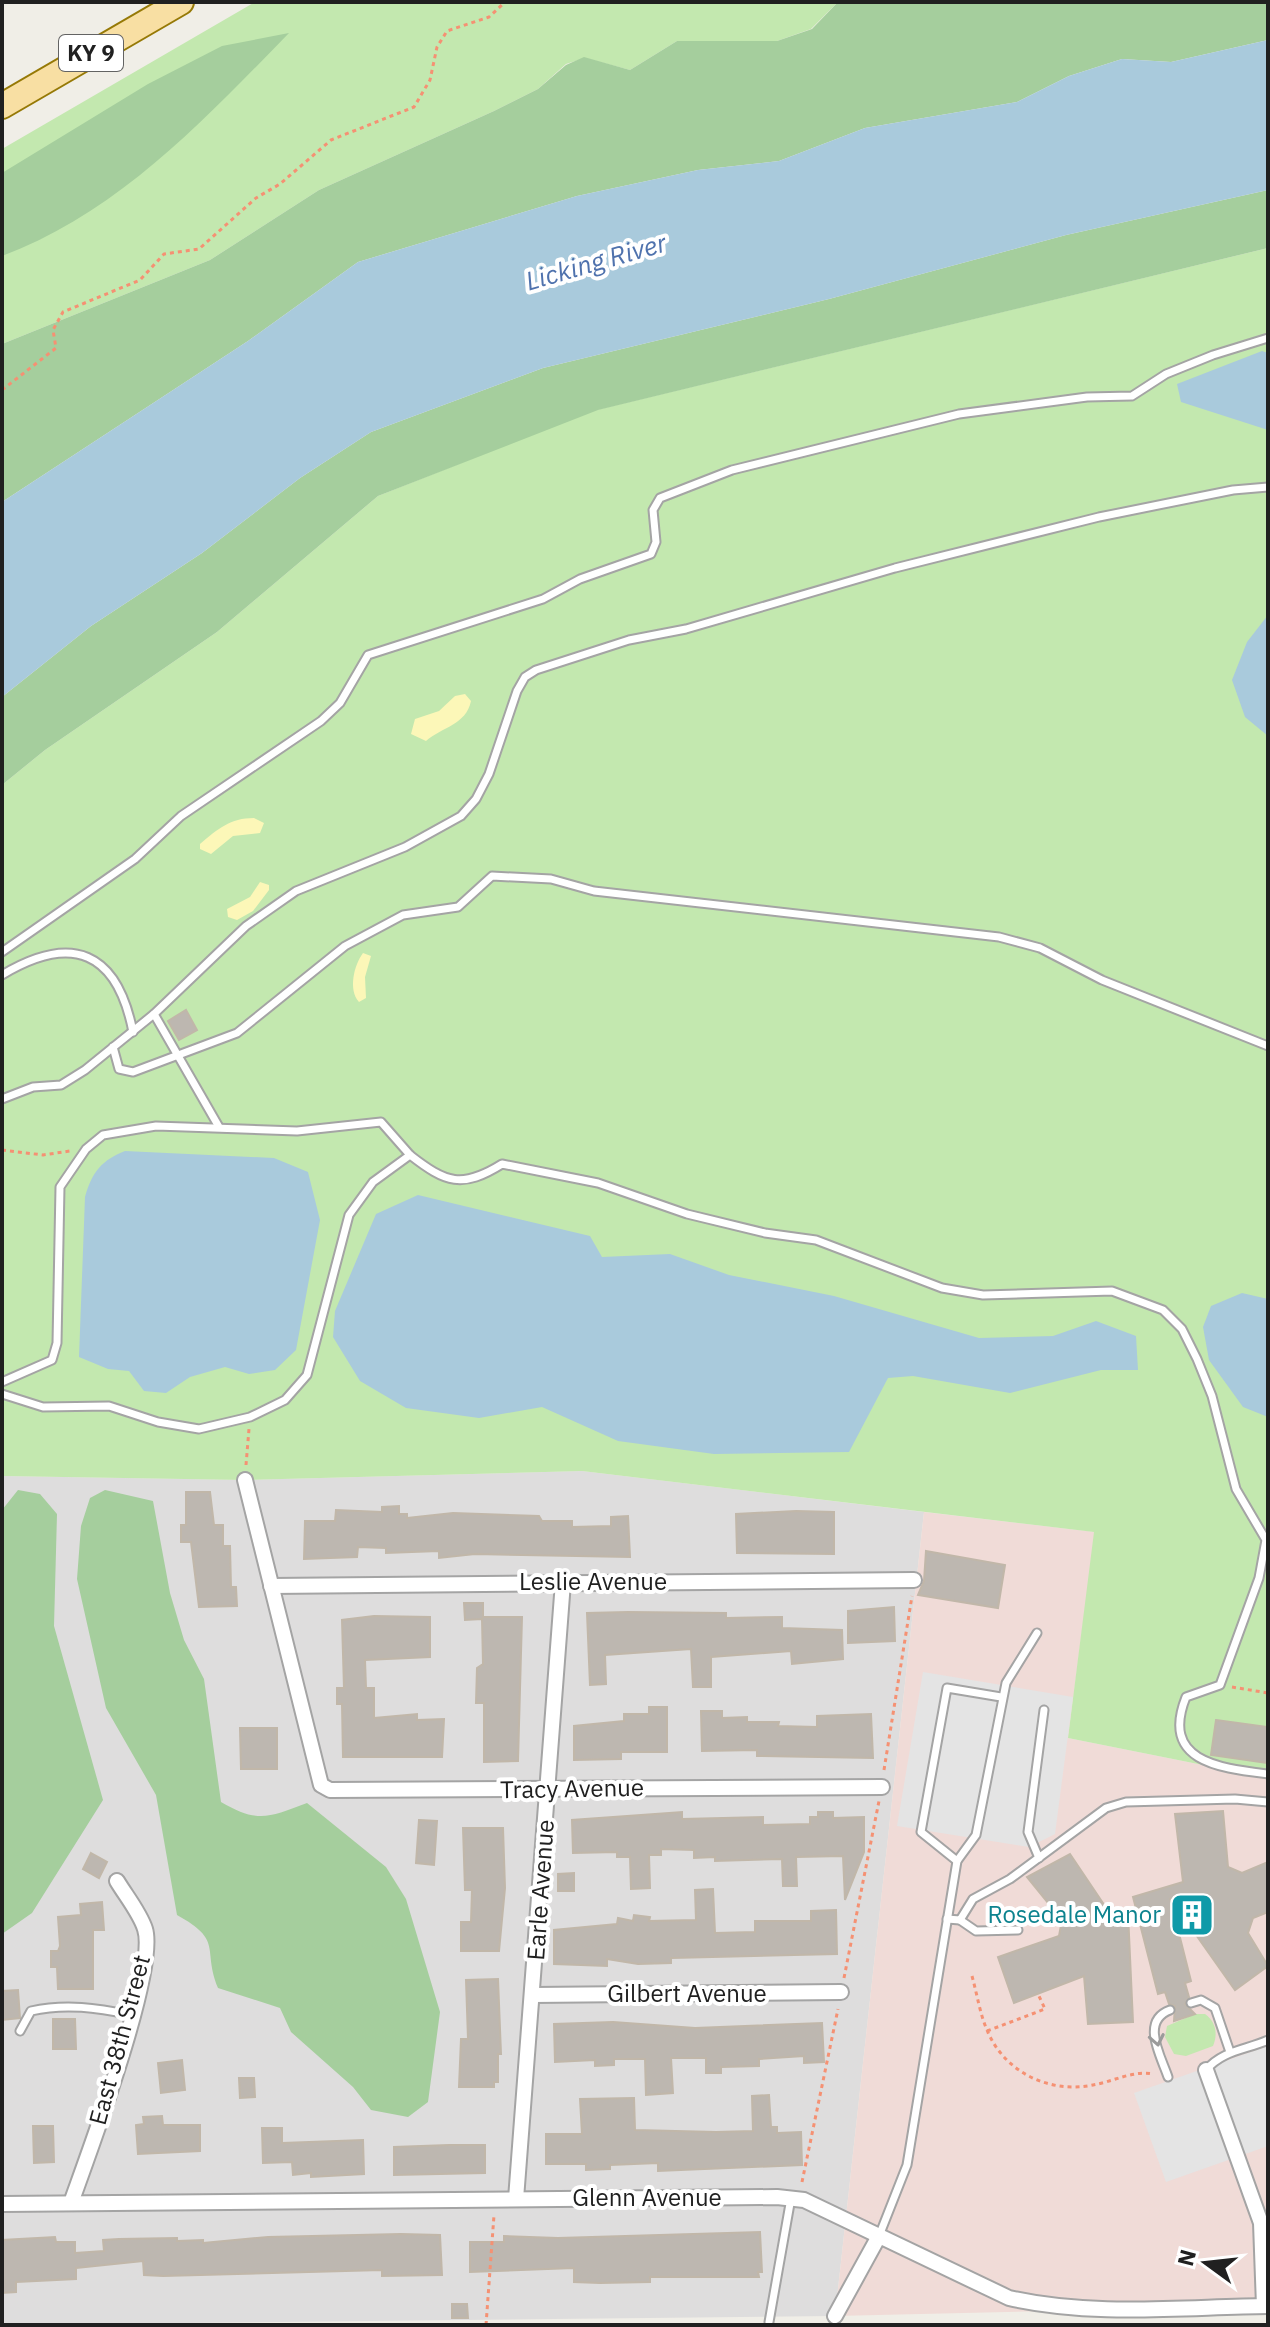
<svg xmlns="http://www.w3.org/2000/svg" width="1270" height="2327" font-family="'IBM Plex Sans',sans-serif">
<rect width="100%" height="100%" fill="#f0eee7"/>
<polygon fill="#dedddd" points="582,1471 924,1512 835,2316 2,2325 2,1476 245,1480"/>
<polygon fill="#f0dbd7" points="924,1512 1095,1532 1068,1738 1268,1778 1268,2306 835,2316"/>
<g fill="#c3e8af">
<polygon points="255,2 838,2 811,29 777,41 677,41 630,70 585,58 566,64 538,89 494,111 319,190 210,260 2,344 2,149"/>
<polygon points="1268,248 1268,1778 1068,1738 1094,1532 582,1471 245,1480 2,1476 2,785 45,750 217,632 378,496 592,411"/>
<path d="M1195 2014H1205C1216 2022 1218 2034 1213 2046L1186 2056 1174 2054 1165 2037 1167 2026Z"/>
</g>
<g fill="#a5ce9d">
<polygon points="838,2 1268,2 1268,40 1171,62 1122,59 1069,76 1017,102 865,128 779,161 698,170 577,196 358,262 248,341 2,502 2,344 210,260 319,190 494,111 538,89 566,65 584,57 630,70 677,41 777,41 812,29"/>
<path d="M289 33C204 120 118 213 2 256V173L148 84 222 46Z"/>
<polygon points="1268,190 1268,248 598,410 378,496 217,632 45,750 2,785 2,697 91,626 202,553 300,478 371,432 543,368 829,299 1066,235"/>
<polygon points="18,1490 40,1494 57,1514 54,1626 103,1800 32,1913 2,1934 2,1510"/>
<path d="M105 1490 153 1501 170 1593 184 1640 204 1679 221 1802C257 1823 268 1818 307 1803L386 1867 406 1899 440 2012 428 2102 408 2117 371 2110 353 2087 291 2032 280 2008 218 1988C202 1948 224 1941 177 1915L156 1795 106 1708 77 1579 81 1526 90 1498Z"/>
</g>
<g fill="#fcf7b8">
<path d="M465 694 471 701C466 725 442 727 426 741L411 734 415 719 439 711 455 696Z"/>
<path d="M254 818 264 823 260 833 233 836 211 854 200 849V844C218 829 230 818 254 818Z"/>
<polygon points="260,882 269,885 269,890 253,911 237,920 228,917 227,909 250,897"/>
<path d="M363 953 371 956 365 977 366 998 359 1002C348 990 354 965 363 953Z"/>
</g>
<g fill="#e4e4e4">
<polygon points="923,1672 1073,1697 1055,1834 1029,1847 897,1826"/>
<polygon points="1268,2046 1268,2146 1166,2182 1134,2093"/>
</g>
<g fill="#a9cadc">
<polygon points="1268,40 1268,190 1066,235 829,299 543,368 371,432 300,478 202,553 91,626 2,697 2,502 248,341 358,262 577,196 698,170 779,161 865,128 1017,102 1069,76 1122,59 1171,62"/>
<polygon points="1262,351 1268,353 1268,430 1181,402 1177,384"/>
<polygon points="1268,615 1268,736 1245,717 1232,680 1247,642"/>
<path d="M125 1151 274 1158 308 1172 320 1220 296 1350 275 1370 249 1374 225 1367 190 1377 166 1393 144 1391 129 1371 108 1369 79 1357 85 1197C92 1172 102 1160 125 1151Z"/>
<polygon points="418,1195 590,1236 602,1257 670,1254 729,1275 834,1296 979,1338 1053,1336 1096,1321 1136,1336 1138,1370 1101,1370 1010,1393 913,1376 888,1378 849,1452 714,1454 618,1441 542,1407 479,1418 406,1408 360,1381 333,1337 335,1311 376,1214"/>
<polygon points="1242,1293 1268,1299 1268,1417 1243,1407 1209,1360 1203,1327 1211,1306"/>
</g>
<g fill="#bdb7b0" stroke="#c1b7a9" stroke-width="2">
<polygon points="186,1010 197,1030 179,1040 168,1021"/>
<polygon points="186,1492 210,1492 214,1525 223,1525 223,1546 230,1546 231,1587 236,1587 237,1606 199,1607 191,1542 181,1542 181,1525 186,1525"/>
<polygon points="399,1506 399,1514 407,1514 407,1518 453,1513 539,1516 542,1521 572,1521 572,1527 611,1526 611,1517 628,1516 630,1557 475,1554 439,1558 439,1551 386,1553 386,1548 358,1547 357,1557 304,1559 305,1521 335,1521 336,1510 382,1512 382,1507"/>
<polygon points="796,1511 834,1512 834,1554 737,1553 736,1514"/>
<polygon points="926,1551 1005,1565 998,1608 918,1595 924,1581"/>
<polygon points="464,1603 483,1603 483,1617 522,1617 518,1761 484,1762 484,1703 476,1703 477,1668 483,1664 482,1619 465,1620"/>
<polygon points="894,1607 895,1641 848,1643 848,1611"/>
<polygon points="628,1612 726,1613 726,1618 782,1617 782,1628 842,1630 843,1659 792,1664 791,1651 711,1657 711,1687 693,1687 691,1649 605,1655 606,1684 590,1685 587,1613"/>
<polygon points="374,1616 430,1617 430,1657 365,1660 366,1688 374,1688 374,1718 417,1714 417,1720 444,1719 442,1757 343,1757 342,1704 337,1704 337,1688 344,1688 342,1620"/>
<polygon points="649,1707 667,1707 667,1752 621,1752 621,1759 574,1760 574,1726 624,1721 624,1714 649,1714"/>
<polygon points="701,1711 722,1711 722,1718 747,1717 747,1722 779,1722 778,1726 817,1727 817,1716 871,1714 873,1758 757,1756 757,1750 702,1751"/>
<polygon points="1216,1720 1268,1727 1268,1763 1211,1755"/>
<polygon points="240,1728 277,1728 277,1769 241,1769"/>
<polygon points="1223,1811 1228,1867 1242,1873 1268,1862 1268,1912 1253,1918 1248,1933 1268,1966 1235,1990 1170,1898 1191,1981 1185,1983 1189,1997 1185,2004 1195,2014 1174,2021 1175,2006 1169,2004 1165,1992 1158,1994 1133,1897 1183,1882 1175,1814"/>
<polygon points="682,1812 682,1819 763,1817 763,1825 810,1824 810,1817 818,1817 818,1812 833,1812 833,1818 864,1817 864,1852 845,1900 843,1856 796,1857 797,1886 783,1886 782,1859 715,1861 715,1857 694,1858 694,1850 661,1849 661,1855 649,1855 650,1888 631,1889 630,1857 617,1857 617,1852 573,1853 572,1820"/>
<polygon points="419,1820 437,1821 434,1865 416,1863"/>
<polygon points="463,1828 503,1828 505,1888 499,1951 461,1951 461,1922 471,1922 472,1890 465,1890"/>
<polygon points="91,1853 107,1862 99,1878 83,1869"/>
<polygon points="1070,1854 1113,1918 1128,1913 1133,2022 1088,2024 1084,1976 1014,2003 998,1957 1059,1936 1062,1920 1027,1877"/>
<polygon points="574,1873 574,1891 558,1891 558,1874"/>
<polygon points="713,1889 715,1933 755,1932 755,1921 811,1921 811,1911 836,1910 837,1954 671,1958 671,1963 638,1964 607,1959 607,1966 554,1964 554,1930 617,1924 618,1918 633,1921 634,1915 650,1917 649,1921 696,1920 695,1890"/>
<polygon points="102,1902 104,1930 93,1930 93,1989 58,1989 57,1967 51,1967 51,1951 58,1951 60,1946 58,1917 81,1915 80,1904"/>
<polygon points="498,1979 501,2054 498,2054 498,2082 494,2082 494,2087 459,2087 461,2039 468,2039 466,1980"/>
<polygon points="18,1990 20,2018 2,2020 2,1991"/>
<polygon points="53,2019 75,2019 76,2049 53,2049"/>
<polygon points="613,2022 695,2028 822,2023 824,2062 804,2063 804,2056 759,2059 759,2066 721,2067 721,2073 706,2073 706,2058 671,2058 673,2093 646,2095 645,2059 614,2059 614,2065 595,2066 595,2060 555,2062 554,2024"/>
<polygon points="182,2060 185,2090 161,2093 158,2063"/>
<polygon points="239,2078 254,2078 255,2097 240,2098"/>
<polygon points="769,2095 771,2127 777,2127 777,2133 801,2132 802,2165 658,2171 658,2163 610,2165 610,2169 586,2170 586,2164 546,2164 546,2134 582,2134 580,2099 634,2098 635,2130 716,2132 753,2131 752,2096"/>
<polygon points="162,2116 163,2125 200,2125 200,2151 138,2154 136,2125 144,2124 143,2117"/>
<polygon points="33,2126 53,2126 54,2162 34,2163"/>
<polygon points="262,2128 282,2128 282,2143 363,2140 364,2174 311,2177 311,2173 293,2175 292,2162 263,2163"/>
<polygon points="449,2145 485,2145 485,2173 394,2175 394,2147"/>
<polygon points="760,2232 762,2272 758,2272 759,2277 650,2277 650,2282 600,2283 574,2282 574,2268 470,2272 470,2242 504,2242 504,2236 558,2238"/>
<polygon points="401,2234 440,2235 442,2275 382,2276 382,2270 163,2276 144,2275 143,2261 76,2268 76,2279 16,2282 16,2292 2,2293 2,2240 55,2237 56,2242 75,2242 75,2253 104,2251 103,2240 119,2239 177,2238 177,2241 203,2240 203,2243 268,2237"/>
<polygon points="452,2304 467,2304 468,2318 452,2318"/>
</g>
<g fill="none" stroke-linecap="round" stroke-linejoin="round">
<g stroke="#a4a4a4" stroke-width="11">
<g id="service">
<polyline points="2,952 135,859 181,816 321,721 340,703 368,655 543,599 580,579 651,554 656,542 653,510 660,498 732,470 959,414 1087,397 1132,396 1166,374 1213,355 1268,338"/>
<path d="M2 975C72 933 117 951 133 1032"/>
<polyline points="154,1014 219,1127"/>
<polyline points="113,1047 119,1069 133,1072 237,1033 345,946 403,915 458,907 492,876 551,879 594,891 999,937 1040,948 1102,980 1268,1046"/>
<polyline points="2,1099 33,1087 61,1085 85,1070 154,1014 246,926 296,891 405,847 461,816 476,799 489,774 517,691 525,677 536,670 629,640 686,629 895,568 1099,517 1233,490 1268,487"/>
<polyline points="2,1382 52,1360 57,1343 60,1187 86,1149 103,1135 156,1126 297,1131 381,1122 410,1155"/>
<path d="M2 1394 43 1407 109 1406 158 1422 199 1429 250 1417 285 1400 307 1375 349 1215 373 1182 410 1155C446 1183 462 1189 502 1164L598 1183 687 1214 765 1233 816 1240 942 1288 983 1295 1112 1291 1163 1310 1182 1329 1197 1359 1212 1396 1236 1489 1266 1540 1259 1578 1220 1685 1186 1697C1160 1762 1220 1768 1268 1774"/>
<polyline points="1039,1858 1028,1832 1044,1710"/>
<polyline points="957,1861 921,1832 947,1688 1001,1697"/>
<polyline points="947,1919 960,1920 973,1899 1010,1879 1106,1808 1126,1802 1235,1799 1268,1802"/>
<polyline points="960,1920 976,1931 1018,1930"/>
<polyline points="1191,2003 1201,2000 1215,2008 1230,2052"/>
<path d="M20 2031 31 2011C66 2003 97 2008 132 2015"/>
<path d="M1206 2070C1223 2050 1246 2050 1268 2040"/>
<path d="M1168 2077C1161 2056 1140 2021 1170 2010"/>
<polyline points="879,2236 907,2165 957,1861 976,1835 1006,1683 1037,1633"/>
<polyline points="769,2322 791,2198"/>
</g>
</g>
<g stroke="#a4a4a4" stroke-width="18">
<g id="minor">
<polyline points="245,1480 321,1785 330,1790 882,1787"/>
<polyline points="271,1586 914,1580"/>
<polyline points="533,1995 841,1992"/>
<polyline points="1206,2070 1261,2223 1264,2306"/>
<polyline points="516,2199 563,1582"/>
<path d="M71 2203C88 2155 158 1969 145 1929 140 1913 126 1896 117 1881"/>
<path d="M2 2204 777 2197 804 2200 1009 2298C1092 2317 1183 2307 1268 2306"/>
<polyline points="835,2316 879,2236"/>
</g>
</g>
<g stroke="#967906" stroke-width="28">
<polyline id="primary" points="2,106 181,2"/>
</g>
<g stroke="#f59173" stroke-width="3" stroke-dasharray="4 4" stroke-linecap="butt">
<polyline points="2,390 56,348 53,330 63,312 140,280 164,254 199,249 256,198 280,184 331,140 414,107 430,80 437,47 447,31 489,17 505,2"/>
<polyline points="2,1150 43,1155 70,1151"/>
<polyline points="246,1465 249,1429"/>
<polyline points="1232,1687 1268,1693"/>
<polyline points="884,1770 912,1596"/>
<path d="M972 1976C977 1994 980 2014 987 2030 1004 2072 1049 2094 1093 2085 1112 2082 1133 2070 1153 2074"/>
<polyline points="844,1978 879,1801"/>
<polyline points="987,2031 1045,2009 1038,1994"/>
<polyline points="802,2182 838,2009"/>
<polyline points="486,2325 494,2215"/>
</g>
<use href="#service" stroke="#fff" stroke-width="7"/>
<use href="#minor" stroke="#fff" stroke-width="14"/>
<use href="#primary" stroke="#f8dfa3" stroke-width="24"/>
</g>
<defs><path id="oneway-chevron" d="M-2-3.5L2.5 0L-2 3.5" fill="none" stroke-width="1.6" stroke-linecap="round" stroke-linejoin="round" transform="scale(2)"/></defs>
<use stroke="#9b9b9b" href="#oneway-chevron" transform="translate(1157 2040) rotate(79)"/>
<defs>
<g id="building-square" transform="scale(2.3)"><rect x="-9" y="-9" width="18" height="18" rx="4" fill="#0f9aa8" stroke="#fff"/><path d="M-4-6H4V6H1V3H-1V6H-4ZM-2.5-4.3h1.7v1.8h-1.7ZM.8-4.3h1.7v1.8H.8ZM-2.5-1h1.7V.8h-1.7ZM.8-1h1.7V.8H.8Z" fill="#fff"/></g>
</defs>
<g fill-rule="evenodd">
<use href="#building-square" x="1192" y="1915"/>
</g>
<g text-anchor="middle" stroke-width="8" stroke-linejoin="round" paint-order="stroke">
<rect fill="#fff" stroke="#636363" stroke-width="2" x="59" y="35" width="64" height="36" rx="6"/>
<g font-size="22" font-weight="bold" fill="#202020">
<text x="91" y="61">KY 9</text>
</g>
<g font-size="24" fill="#202020" stroke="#fff">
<text x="593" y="1590">Leslie Avenue</text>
<text transform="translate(572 1789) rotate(-1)" y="8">Tracy Avenue</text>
<text transform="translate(541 1890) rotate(-86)" y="8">Earle Avenue</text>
<text x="687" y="2002">Gilbert Avenue</text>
<text transform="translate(120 2040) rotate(-75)" y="8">East 38th Street</text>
<text x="647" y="2206">Glenn Avenue</text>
</g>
<g font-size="24" fill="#0d838f" stroke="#fff" text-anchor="end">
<text x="1161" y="1923">Rosedale Manor</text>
</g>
<g font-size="26" font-style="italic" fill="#4f72ad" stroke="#fff">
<text transform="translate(596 262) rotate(-16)" y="9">Licking River</text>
</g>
</g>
<rect width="1270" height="2327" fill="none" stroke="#202020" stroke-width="8"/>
<g transform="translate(1206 2263) rotate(285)" stroke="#ffffff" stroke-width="6" paint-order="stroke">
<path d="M0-6L14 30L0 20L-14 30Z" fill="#202020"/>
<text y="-12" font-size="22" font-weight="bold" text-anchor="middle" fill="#202020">N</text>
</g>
</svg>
